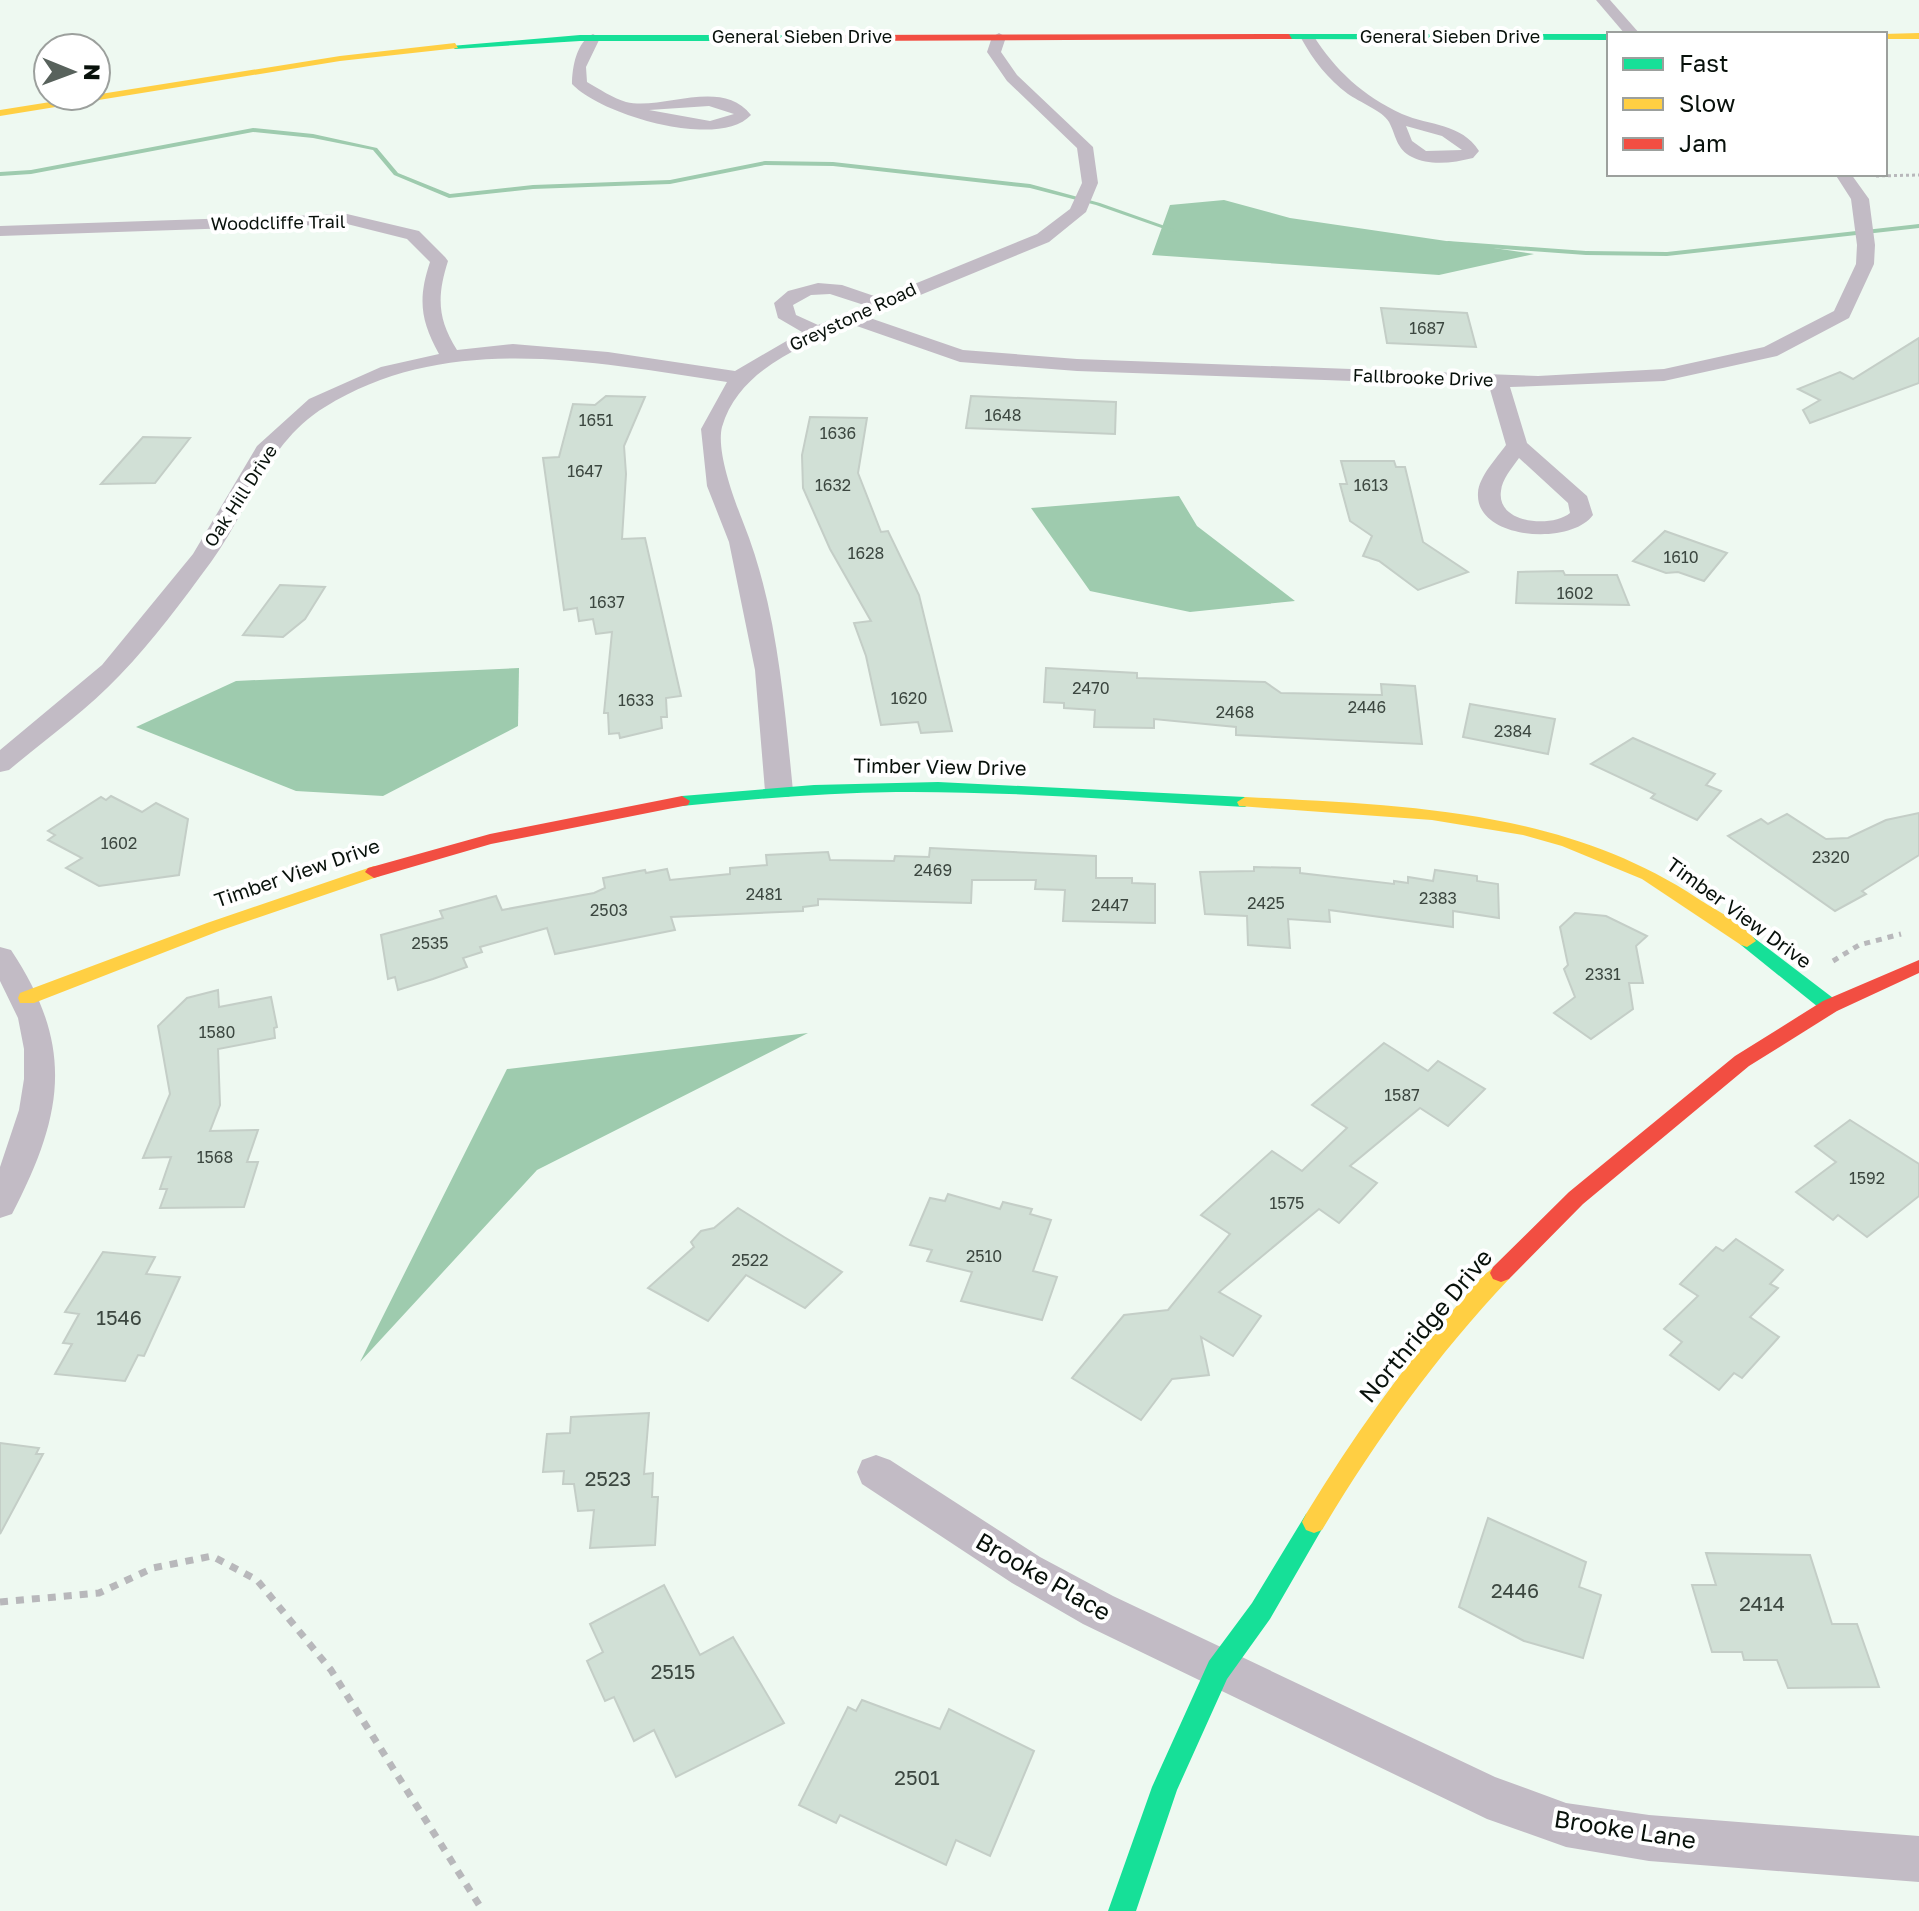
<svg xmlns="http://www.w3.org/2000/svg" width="1919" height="1911" font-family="'Golos Text',sans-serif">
<rect width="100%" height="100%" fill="#eef9f1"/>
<g fill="#9ecbae">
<polygon points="1224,200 1290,218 1534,254 1439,275 1152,255 1170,205"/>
<polygon points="1179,496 1197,526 1295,601 1190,612 1090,591 1031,508"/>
<polygon points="519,668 518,726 383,796 296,791 136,727 236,681"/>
<polygon points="808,1033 537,1170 360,1362 507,1069"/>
</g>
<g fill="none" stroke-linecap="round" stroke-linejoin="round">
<g fill="#9ecbae" fill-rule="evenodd">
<polygon points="253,128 313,134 377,148 398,173 450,194 533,185 670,180 765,161 833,162 1030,184 1100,203 1179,231 1173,232 1096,205 1030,188 833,166 765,165 670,184 533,189 449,198 394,175 373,150 313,138 253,132 31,174 0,176 0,172 31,170"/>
<polygon points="1919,224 1919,228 1667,256 1586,255 1448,245 1444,243 1448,241 1586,251 1667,252"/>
</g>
</g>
<g fill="#d1e0d6" stroke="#c4cec7" stroke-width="2">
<polygon points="1381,308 1467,313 1476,347 1387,343"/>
<polygon points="1919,338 1919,383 1810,423 1803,410 1820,400 1798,389 1840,372 1853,379"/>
<polygon points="606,396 645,397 624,446 626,474 622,539 645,538 681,696 666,698 667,717 661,717 662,728 620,738 619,733 609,734 608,713 604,713 612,632 596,634 593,619 579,621 577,608 564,610 543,458 559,457 573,404 595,405"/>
<polygon points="971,396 1116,402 1115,434 966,428"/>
<polygon points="810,417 867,418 858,473 881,532 888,531 919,595 952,731 921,733 918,722 881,725 866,656 854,623 871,621 830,549 803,488 802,455"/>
<polygon points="143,437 190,438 155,483 101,484"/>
<polygon points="1341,461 1394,461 1396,467 1405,467 1423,542 1468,572 1418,590 1379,561 1363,556 1372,536 1350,521 1340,484 1347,484"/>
<polygon points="1665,531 1727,553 1704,581 1678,572 1666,573 1633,561"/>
<polygon points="1563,571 1565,575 1617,575 1629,605 1516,603 1518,572"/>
<polygon points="280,585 325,587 305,619 283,637 243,635"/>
<polygon points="1046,668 1137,673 1137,678 1265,682 1281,693 1382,695 1381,684 1415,686 1422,744 1236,735 1236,727 1154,719 1154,728 1094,727 1095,710 1064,708 1064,703 1044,702"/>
<polygon points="1470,704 1555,719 1548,754 1463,737"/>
<polygon points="1633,738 1715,774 1706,785 1721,791 1697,820 1651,798 1655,794 1591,764"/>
<polygon points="111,796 142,812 156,803 188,819 179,875 99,886 66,868 82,858 48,840 55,835 48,831 101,797 106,800"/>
<polygon points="1919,813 1919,855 1862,891 1866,894 1835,911 1728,836 1761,819 1768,824 1787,814 1826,839 1848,838 1886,820"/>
<polygon points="930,848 1096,856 1096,878 1132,878 1132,883 1155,884 1155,923 1063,921 1065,890 1035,889 1036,880 972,880 971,903 818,899 818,905 803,907 803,911 671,917 675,930 555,954 547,928 480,947 482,952 463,958 467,967 433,979 398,990 395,977 388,979 381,935 443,918 440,911 496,896 502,910 594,893 605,888 603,878 645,870 646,873 667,869 670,880 730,874 730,868 767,865 766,855 828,852 830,860 894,861 895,856 929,857"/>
<polygon points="1254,867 1300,868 1300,873 1394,884 1394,881 1408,883 1408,877 1433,881 1435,870 1477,876 1477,881 1498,884 1499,918 1453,911 1453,927 1329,910 1330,922 1288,919 1290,948 1248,945 1247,916 1205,914 1200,872 1254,871"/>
<polygon points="1575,913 1606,916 1647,936 1636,946 1643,983 1629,983 1633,1009 1591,1039 1554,1013 1575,997 1564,969 1568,965 1560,927"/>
<polygon points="218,990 219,1007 271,997 277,1027 274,1028 275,1038 218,1049 220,1105 210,1131 258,1130 247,1162 258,1162 244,1207 160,1208 167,1189 160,1189 171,1157 143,1158 170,1094 158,1026 187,998"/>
<polygon points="1384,1043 1428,1071 1438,1061 1485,1089 1448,1126 1420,1108 1350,1166 1377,1183 1339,1223 1319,1209 1219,1292 1261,1316 1233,1356 1201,1337 1209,1375 1172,1379 1141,1420 1072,1378 1124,1315 1168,1310 1230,1234 1201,1215 1272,1151 1302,1171 1347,1128 1312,1105"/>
<polygon points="1850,1120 1919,1164 1919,1196 1867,1237 1838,1215 1833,1220 1796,1192 1836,1162 1815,1146"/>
<polygon points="948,1194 1000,1209 1003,1202 1032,1209 1030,1214 1051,1220 1033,1271 1057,1277 1042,1320 961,1301 972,1272 927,1261 932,1250 910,1245 930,1198 945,1201"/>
<polygon points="738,1208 784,1237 842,1272 805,1308 746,1275 708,1321 648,1288 694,1247 691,1242 701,1231 714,1228"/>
<polygon points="1736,1239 1783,1270 1770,1284 1778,1288 1750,1317 1779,1337 1742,1378 1734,1373 1719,1390 1670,1355 1682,1342 1664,1329 1698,1296 1680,1284 1716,1247 1723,1251"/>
<polygon points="103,1252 155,1257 146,1274 180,1277 144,1356 138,1355 125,1381 55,1374 72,1344 63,1343 79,1314 65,1312"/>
<polygon points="649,1413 644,1474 653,1473 652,1497 658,1497 655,1545 590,1548 594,1510 578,1511 574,1484 563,1484 564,1471 543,1472 547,1434 570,1433 571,1417"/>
<polygon points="0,1443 39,1448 36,1454 43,1454 0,1534"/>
<polygon points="1488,1518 1586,1562 1579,1587 1601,1595 1583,1658 1524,1641 1459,1607"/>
<polygon points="1706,1553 1810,1555 1832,1624 1857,1624 1879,1687 1788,1688 1777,1660 1744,1660 1742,1652 1712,1652 1692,1585 1716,1585"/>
<polygon points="664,1585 700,1655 733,1637 784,1723 676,1777 654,1730 634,1741 614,1697 605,1701 587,1661 603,1652 590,1624"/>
<polygon points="862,1700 940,1729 949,1709 1034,1751 990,1856 956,1840 946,1865 840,1815 836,1823 799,1805 848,1707 856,1711"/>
</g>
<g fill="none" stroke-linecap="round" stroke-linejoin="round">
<polyline stroke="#b8b8bb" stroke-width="3" stroke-dasharray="3 3" stroke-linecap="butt" points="1876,176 1919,175"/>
<polyline stroke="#b8b8bb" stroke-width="5" stroke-dasharray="6 6" stroke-linecap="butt" points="1833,961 1859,945 1901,934"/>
<polyline stroke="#b8b8bb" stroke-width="7" stroke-dasharray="8 8" stroke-linecap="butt" points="0,1602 99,1593 153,1568 212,1556 257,1580 331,1670 483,1911"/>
<g fill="#c2bbc5" fill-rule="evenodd">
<polygon points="1596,0 1610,0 1640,34 1625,34"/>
<path d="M999 33 1006 37 1001 52 1017 75 1093 147 1098 183 1086 212 1049 242 867 317 963 350 1077 359 1538 376 1664 369 1764 347 1834 311 1856 264 1857 245 1851 199 1835 174H1851L1869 199 1875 245 1874 264 1849 318 1777 356 1664 381 1510 387 1527 443 1587 496 1593 515C1571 546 1475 540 1478 493 1479 476 1497 458 1506 445L1489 386 1077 371 960 362 851 324C801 347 739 369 722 427 716 451 734 499 743 522 777 606 784 701 793 791L789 797H769L765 791 755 670 729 542 707 486 701 429 727 382C594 362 447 331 325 407 267 442 249 510 211 562 183 600 153 641 120 675 87 710 46 739 9 770L0 772V750L102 665 193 554 257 446 309 399 381 367 439 354C420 320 418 298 430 262L407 239 347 224 0 236V226L347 214 419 231 445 257 448 261C437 296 437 318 457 350L513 344 608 352 735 371 802 332 778 318 774 303 788 291 818 283 842 285 880 298 1037 234 1070 209 1082 183 1077 148 1007 81 987 52 992 37ZM830 294 864 305 818 325 796 315 793 305 811 295ZM1519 458 1568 503 1570 513C1552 528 1496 524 1501 491 1502 479 1512 468 1519 458Z"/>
<path d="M593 34 600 38 586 67 587 82C599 89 613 98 626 102 663 111 721 77 751 115 719 150 601 115 572 84 572 67 577 41 593 34ZM709 106 734 114 710 121 649 110Z"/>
<path d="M1303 35H1313C1335 70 1363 96 1402 114 1430 126 1461 123 1479 151L1473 158C1453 163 1430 166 1412 157 1396 149 1396 135 1389 122 1383 111 1359 102 1348 94 1328 79 1313 60 1301 38ZM1406 126 1442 136 1462 150 1426 151 1412 141Z"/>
<path d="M0 947 11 950C75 1046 64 1114 12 1214L0 1218V1167L19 1110 24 1079V1049L18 1018 0 981Z"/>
<polygon points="876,1455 890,1460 1040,1557 1113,1596 1495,1777 1566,1803 1649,1815 1919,1836 1919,1882 1649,1861 1566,1847 1487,1819 1083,1624 1012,1583 862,1484 857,1472 862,1460"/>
</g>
<g fill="#16e098" fill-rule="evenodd">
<polygon points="1289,34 1609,34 1609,40 1286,39"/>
<polygon points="580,35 844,35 848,38 844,41 580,41 455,49 451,46"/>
<path d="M938 782 1245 797 1253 802 1245 807C1129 801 1012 791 896 792 825 793 753 799 682 806L674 801 682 796 814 785Z"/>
<polygon points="1747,935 1753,937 1837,1001 1839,1006 1837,1011 1823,1011 1741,945 1738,941"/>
<polygon points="1314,1511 1322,1514 1326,1522 1270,1619 1227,1679 1177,1790 1136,1911 1108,1911 1152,1787 1209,1661 1252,1603 1306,1514"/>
</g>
<g fill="#ffcf43" fill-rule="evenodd">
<polygon points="1919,33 1919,39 1885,39 1883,34"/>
<polygon points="455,43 458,48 340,61 0,116 0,110 340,56"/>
<path d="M1245 797C1402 805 1562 809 1697 898 1715 910 1744 923 1756 941L1747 947 1741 945 1642 879 1562 846 1523 835 1432 820 1239 806 1237 802Z"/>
<polygon points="374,866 380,868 383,872 380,876 219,931 34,1003 20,1003 18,998 20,993 207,923"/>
<path d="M1501 1264 1509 1267 1512 1273 1509 1279C1436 1356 1376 1440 1322 1530L1314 1533 1306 1530 1302 1522 1306 1514C1352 1439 1402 1367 1461 1301 1472 1289 1485 1270 1501 1264Z"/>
</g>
<g fill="#f24e42" fill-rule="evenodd">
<polygon points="1289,34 1292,39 844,41 840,38 844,35"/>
<polygon points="682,796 690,801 688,805 491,844 374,878 365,872 368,868 490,834"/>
<polygon points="1919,960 1919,973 1837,1011 1749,1066 1583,1204 1509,1279 1501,1282 1493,1279 1490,1273 1493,1267 1569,1192 1735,1056 1823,1001"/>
</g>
</g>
<g text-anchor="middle" stroke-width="8" stroke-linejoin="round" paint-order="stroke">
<g font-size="16" fill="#3c4740">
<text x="1427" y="334">1687</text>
<text x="1003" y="421">1648</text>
<text x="596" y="426">1651</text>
<text x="838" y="439">1636</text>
<text x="585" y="477">1647</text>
<text x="833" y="491">1632</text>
<text x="1371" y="491">1613</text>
<text x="866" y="559">1628</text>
<text x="1681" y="563">1610</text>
<text x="1575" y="599">1602</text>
<text x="607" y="608">1637</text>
<text x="1091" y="694">2470</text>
<text x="909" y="704">1620</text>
<text x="636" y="706">1633</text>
<text x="1367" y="713">2446</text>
<text x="1235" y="718">2468</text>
<text x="1513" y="737">2384</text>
<text x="119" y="849">1602</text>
<text x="1831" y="863">2320</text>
<text x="933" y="876">2469</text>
<text x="764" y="900">2481</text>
<text x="1438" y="904">2383</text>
<text x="1266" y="909">2425</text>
<text x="1110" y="911">2447</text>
<text x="609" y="916">2503</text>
<text x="430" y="949">2535</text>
<text x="1603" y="980">2331</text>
<text x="217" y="1038">1580</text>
<text x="1402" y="1101">1587</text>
<text x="215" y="1163">1568</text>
<text x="1867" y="1184">1592</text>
<text x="1287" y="1209">1575</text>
<text x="984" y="1262">2510</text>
<text x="750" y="1266">2522</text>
</g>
<g font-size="18" fill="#08110b" stroke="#fff">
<text x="802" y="43">General Sieben Drive</text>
<text x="1450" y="43">General Sieben Drive</text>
<text transform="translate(278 223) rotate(-1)" y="6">Woodcliffe Trail</text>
<text transform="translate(853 317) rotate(-25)" y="6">Greystone Road</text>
<text transform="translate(1423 378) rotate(2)" y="6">Fallbrooke Drive</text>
<text transform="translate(241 496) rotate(-57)" y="6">Oak Hill Drive</text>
</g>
<g font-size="20" fill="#08110b" stroke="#fff">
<text transform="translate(940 767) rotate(1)" y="7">Timber View Drive</text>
<text transform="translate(297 873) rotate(-19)" y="7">Timber View Drive</text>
<text transform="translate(1739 913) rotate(36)" y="7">Timber View Drive</text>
</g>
<g font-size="20" fill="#3c4740">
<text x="119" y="1325">1546</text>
<text x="608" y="1486">2523</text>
<text x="1515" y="1598">2446</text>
<text x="1762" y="1611">2414</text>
<text x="673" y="1679">2515</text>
<text x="917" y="1785">2501</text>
</g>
<g font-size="24" fill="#08110b" stroke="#fff">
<text transform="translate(1426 1326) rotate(-50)" y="8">Northridge Drive</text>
<text transform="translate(1043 1577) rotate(30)" y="8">Brooke Place</text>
<text transform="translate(1625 1830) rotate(9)" y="8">Brooke Lane</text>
</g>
</g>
<rect x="1607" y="32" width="280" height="144" fill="#ffffff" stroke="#9ca09d" stroke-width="2"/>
<rect x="1623" y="58" width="40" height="12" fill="#16e098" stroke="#9ca09d" stroke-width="2"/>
<text x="1679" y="72" font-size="24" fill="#08110b">Fast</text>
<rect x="1623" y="98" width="40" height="12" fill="#ffcf43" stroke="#9ca09d" stroke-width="2"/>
<text x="1679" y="112" font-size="24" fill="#08110b">Slow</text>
<rect x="1623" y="138" width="40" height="12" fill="#f24e42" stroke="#9ca09d" stroke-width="2"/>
<text x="1679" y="152" font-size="24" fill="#08110b">Jam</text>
<g transform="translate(72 72) rotate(91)"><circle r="38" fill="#ffffff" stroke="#9ca09d" stroke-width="2"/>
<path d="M0-6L14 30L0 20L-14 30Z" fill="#58625c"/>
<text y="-12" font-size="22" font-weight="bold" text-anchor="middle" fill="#08110b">N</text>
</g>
</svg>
